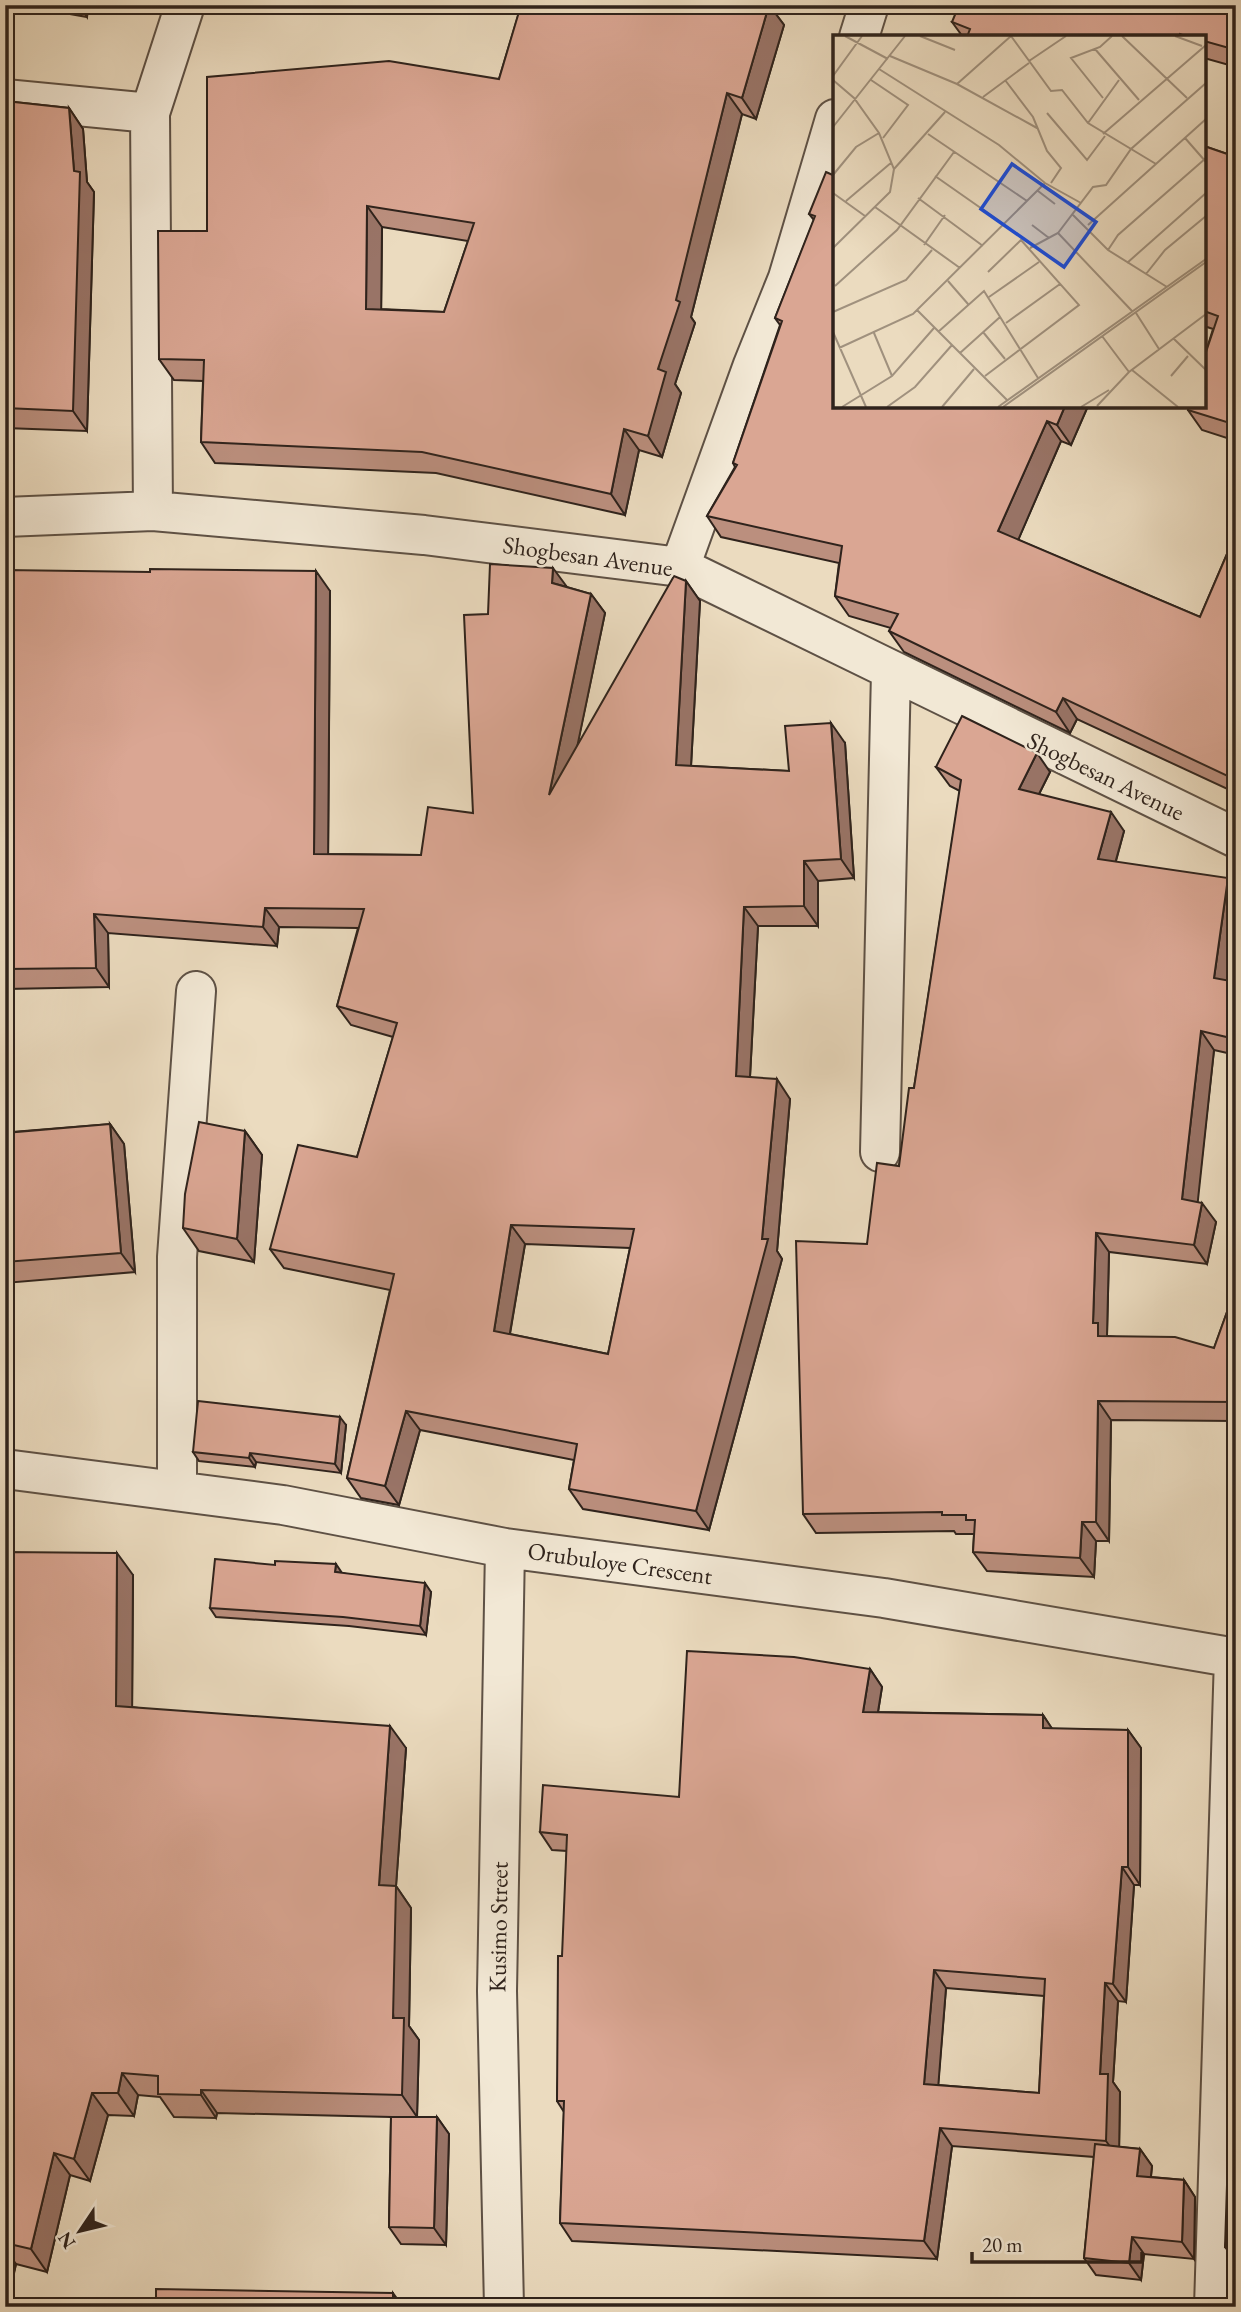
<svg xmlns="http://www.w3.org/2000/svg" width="1241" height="2312" viewBox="0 0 1241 2312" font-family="'EB Garamond',serif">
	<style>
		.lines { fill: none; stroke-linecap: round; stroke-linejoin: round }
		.minor-casing { stroke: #5e5145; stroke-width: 42 }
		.minor { stroke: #f2e8d5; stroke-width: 38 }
		.wall { fill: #bb8f7e; stroke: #2f231c; stroke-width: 2; fill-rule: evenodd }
		.shaded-wall { fill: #997467; stroke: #2f231c; stroke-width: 2 }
		.building { fill: #daa693; stroke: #2f231c; stroke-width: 2; fill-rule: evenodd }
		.labels { text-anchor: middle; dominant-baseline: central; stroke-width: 5; stroke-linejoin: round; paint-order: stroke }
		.street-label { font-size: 24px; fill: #2f231c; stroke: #f2e8d5 }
		.inset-road { fill: none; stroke: #a0917e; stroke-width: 2 }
		.view { fill: #1d4ed8; fill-opacity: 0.15; stroke: #1d4ed8; stroke-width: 3.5 }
		.inset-edge { fill: none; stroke: #2f231c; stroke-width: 3.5 }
	</style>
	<rect width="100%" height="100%" fill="#ebdbbf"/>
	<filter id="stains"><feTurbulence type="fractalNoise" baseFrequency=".00286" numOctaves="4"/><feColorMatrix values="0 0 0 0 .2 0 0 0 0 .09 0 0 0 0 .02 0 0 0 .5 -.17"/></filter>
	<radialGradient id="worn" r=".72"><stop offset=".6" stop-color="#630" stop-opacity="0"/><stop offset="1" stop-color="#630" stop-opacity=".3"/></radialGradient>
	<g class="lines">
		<defs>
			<path id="minor" d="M859 37 869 5
				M5 99 150 113
				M153 511 150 113 185 5
				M5 517 153 511 424 535 680 567 1236 838
				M680 567 753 365 788 278 835 119
				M880 1152 891 672
				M5 1469 283 1505 505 1548 884 1598 1236 1658
				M177 1490V1257L196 991
				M504 2307 497 1991 505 1548
				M1214 2307 1234 1657"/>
		</defs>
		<use href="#minor" class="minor-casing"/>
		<use href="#minor" class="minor"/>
	</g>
	<path class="wall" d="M19 5H88L87 17Z
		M477 5H769L784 25 756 119 742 114 691 317 695 323 675 384 681 393 662 457 639 450 625 515 436 473 215 463 201 442 203 381 174 380 159 359 207 231 499 79 521 6ZM382 227 468 241 444 312 381 309Z
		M1236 5V67L1204 58V37H963L952 22Z
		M5 101 69 108 83 129 87 182 94 192 87 431 5 428Z
		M1204 146 1236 157V441L1202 430 1188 410 1213 329 1204 326Z
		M835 176V406H1088L1071 445 1061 441 1018 540 1200 617 1236 533V793L1077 719 1070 733 904 652 889 631 891 628 849 616 835 596 839 563 721 537 707 516 735 467 733 463 780 325 775 318 814 220 809 214Z
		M5 570 330 591 328 854 421 855 473 813 488 614 567 587 591 594 605 613 577 746 686 581 700 601 691 766 789 771 845 743 854 878 818 881V926H758L750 1077 790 1099 777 1251 782 1259 709 1530 583 1509 569 1489 574 1460 420 1430 399 1505 361 1498 347 1478 390 1290 284 1268 270 1249 357 1157 393 1037 351 1025 337 1006 358 928 279 927 277 946 108 933 109 987 6 989 12 1132 110 1124 124 1144 135 1272 5 1283ZM525 1244 630 1248 608 1354 510 1334Z
		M936 767 1050 772 1039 794 1124 831 1116 861 1230 981 1236 982V1055L1214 1050 1197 1202 1216 1222 1207 1264 1109 1252 1107 1335 1108 1336 1214 1348 1236 1287V1421L1111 1420 1109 1541H1096L1094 1577 987 1571 973 1552 974 1534H956L954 1531 816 1533 803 1514 867 1244 899 1166 914 1088 960 791 950 786Z
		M245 1131 262 1155 254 1262 199 1251 183 1228Z
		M346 1425 341 1473 256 1462 255 1467 199 1461 193 1452Z
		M5 1552 133 1575 132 1707 406 1748 396 1886 411 1908 409 2026 419 2040 417 2117H437L449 2134 446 2245 401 2244 389 2227 391 2117 217 2113 216 2118 174 2117 160 2097 138 2095 134 2116 108 2115 90 2181 70 2175 47 2272 16 2264 5 2307Z
		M342 1573 431 1592 426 1635 349 1626 216 1617 210 1608Z
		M870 1669 882 1687 878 1712 1043 1715 1052 1729 1128 1730 1141 1748 1140 1885H1134L1126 2002 1118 2001 1113 2082 1120 2092 1119 2147 1140 2149 1152 2166 1151 2177 1184 2180 1195 2197 1194 2259 1144 2254 1141 2280 1096 2275 1084 2258 1094 2157 952 2146 937 2259 572 2241 560 2223 564 2112 557 2101 567 1851 552 1850 540 1832 679 1797ZM946 1988 1044 1996 1039 2093 938 2085Z
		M1236 2185V2261L1225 2247Z"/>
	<path class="shaded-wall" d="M79 5H88L87 17Z
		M769 5 784 25 756 119 742 98Z
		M727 93 742 114 691 317 695 323 675 384 681 393 662 457 648 436 658 369Z
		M69 108 83 129 87 182 94 192 87 431 73 411 74 171Z
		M367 206 382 227 381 330 366 309Z
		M1065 406H1088L1071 445 1057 425Z
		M1047 421 1061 441 1013 552 998 531Z
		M624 429 639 450 625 515 611 494Z
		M553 568 567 587 552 583Z
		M316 571 330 591 328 873 314 854Z
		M686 581 700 601 690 784 676 765Z
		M591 594 605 613 563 815 549 795Z
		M1063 698 1077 719 1070 733 1056 712Z
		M831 723 845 743 854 878 841 859Z
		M1037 753 1050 772 1032 808 1019 789Z
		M1111 812 1124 831 1111 878 1098 859Z
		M804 861 818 881V926L804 906Z
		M1228 878 1236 890V938L1228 997 1214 978Z
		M744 907 758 926 749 1095 736 1076Z
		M265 908 279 927 277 946 263 927Z
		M94 914 108 933 109 987 96 968Z
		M5 988 6 989 13 1153 5 1142Z
		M1201 1031 1214 1050 1196 1218 1182 1199Z
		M777 1079 790 1099 777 1251 782 1259 709 1530 696 1511 762 1239Z
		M110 1124 124 1144 135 1272 121 1253Z
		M245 1131 262 1155 254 1262 237 1239Z
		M1202 1203 1216 1222 1207 1264 1194 1245Z
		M511 1225 525 1244 507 1350 494 1331Z
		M1096 1233 1109 1252 1107 1335 1112 1342 1098 1336 1093 1323Z
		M1098 1401 1111 1420 1109 1541 1096 1522Z
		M406 1411 420 1430 399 1505 385 1486Z
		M340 1417 346 1425 341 1473 335 1464Z
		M250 1453 256 1462 255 1467 249 1458Z
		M1082 1522 1096 1541 1094 1577 1080 1558Z
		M117 1553 133 1575 132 1728 116 1706Z
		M336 1564 342 1573 335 1572Z
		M425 1583 431 1592 426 1635 420 1626Z
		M870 1669 882 1687 875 1730 863 1712Z
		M1043 1715 1055 1733 1043 1728Z
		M390 1726 406 1748 396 1886 411 1908 409 2026 419 2040 417 2117 402 2095 379 1885Z
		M1128 1730 1141 1748 1140 1885 1128 1867Z
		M1122 1867 1134 1885 1126 2002 1113 1984Z
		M934 1970 946 1988 937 2102 924 2084Z
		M1105 1983 1118 2001 1113 2082 1120 2092 1119 2159 1106 2141 1100 2074Z
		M122 2073 138 2095 134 2116 118 2093Z
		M201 2090 217 2113 216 2118 201 2095Z
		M92 2093 108 2115 90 2181 74 2159Z
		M437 2117 449 2134 446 2245 434 2228Z
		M940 2128 952 2146 937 2259 924 2241Z
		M1140 2149 1152 2166 1149 2193 1137 2176Z
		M54 2153 70 2175 47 2272 31 2249Z
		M1184 2180 1195 2197 1194 2259 1182 2242Z
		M1132 2237 1144 2254 1141 2280 1129 2263Z
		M5 2249 16 2264 7 2307H5Z
		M393 2293 403 2307H393Z"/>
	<path class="building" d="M521 5H769L742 98 727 93 676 300 680 302 658 369 666 372 648 436 624 429 611 494 422 452 201 442 204 360 159 359 158 231H207V77L389 61 499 79ZM367 206 474 223 444 312 366 309Z
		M959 5H1236V50L1204 41V37H1188L1180 34 1179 37H967L970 29 952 22Z
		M5 101 69 108 74 171 80 172 73 411 5 408Z
		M1204 146 1236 157V425L1188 410 1189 406H1204V358L1218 316 1204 311Z
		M826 172 835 176V406H1065L1057 425 1047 421 998 531 1200 617 1236 533V780L1063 698 1056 712 889 631 898 614 835 596 842 546 707 516 737 465 733 463 782 321 775 318 815 216 809 214Z
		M490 564 553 568 552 583 591 594 549 795 674 576 686 581 676 765 789 771 785 726 831 723 841 859 804 861V906L744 907 736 1076 777 1079 762 1239H768L696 1511 569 1489 577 1444 406 1411 385 1486 347 1478 394 1274 270 1249 298 1145 357 1157 397 1023 337 1006 364 909 265 908 263 927 94 914 96 968 5 969V570L150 572V569L316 571 314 854 421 855 428 807 473 813 464 615 488 614ZM511 1225 634 1229 608 1354 494 1331Z
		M962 716 1037 753 1019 789 1111 812 1098 859 1228 878 1214 978 1236 982V1036L1235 1039 1201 1031 1182 1199 1202 1203 1194 1245 1096 1233 1093 1323H1098V1336L1175 1337 1214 1348 1236 1287V1402L1098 1401 1096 1522H1082L1080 1558 973 1552 975 1520H966V1515H942V1512L803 1514 796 1241 867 1244 877 1163 899 1166 909 1088H914L961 780 936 767Z
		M199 1122 245 1131 237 1239 183 1228 185 1194Z
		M110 1124 121 1253 5 1262V1133Z
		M198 1401 340 1417 335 1464 250 1453 249 1458 193 1452Z
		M5 1552 117 1553 116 1706 390 1726 379 1885 396 1886 393 2018H404L402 2095 201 2090V2095L158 2094V2076L122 2073 118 2093H92L74 2159 54 2153 31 2249 5 2243Z
		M215 1559 275 1565V1561L336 1564 335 1572 425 1583 420 1626 343 1617 210 1608Z
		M687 1651 794 1657 870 1669 863 1712 1043 1715V1728L1128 1730V1867H1122L1113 1984 1105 1983 1100 2074H1108L1106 2141 940 2128 924 2241 560 2223 564 2101H557L558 1956H562L567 1835 540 1832 543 1785 679 1797ZM934 1970 1045 1979 1039 2093 924 2084Z
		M391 2117H437L434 2228 389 2227Z
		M1095 2144 1140 2149 1137 2176 1184 2180 1182 2242 1132 2237 1129 2263 1084 2258Z
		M1227 2185H1236V2248L1225 2247Z
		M156 2289 393 2293V2307H156Z"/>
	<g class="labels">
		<g class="street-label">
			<text transform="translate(588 556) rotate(8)">Shogbesan Avenue</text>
			<text transform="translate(1106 776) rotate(26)">Shogbesan Avenue</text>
			<text transform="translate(620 1563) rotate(8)">Orubuloye Crescent</text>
			<text transform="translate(498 1927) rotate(-89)">Kusimo Street</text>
		</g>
	</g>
	<g transform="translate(833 35)">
		<rect width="373" height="373" fill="#ebdbbf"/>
		<path class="inset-road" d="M12 1 55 24M87 1 122 15M178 1 218 56 229 55 255 88 323 129M289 1 354 63M342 1 369 11M262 14 306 65M57 21 124 49 204 93M196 26 233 1M46 34 166 110 212 148 248 168M0 41 29 1M0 45 21 63 46 98 61 134 57 157 0 213M38 45 75 70 50 103M172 45 200 82 214 116 228 133 218 148M124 49 178 1M150 62 196 28M270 63 238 23 267 12 279 1M214 78 254 125 272 101M255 88 286 45M0 92 72 1M95 99 194 166M270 99 373 10M352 103 373 127M61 134 112 77M0 140 23 112 46 98M102 141 172 190M205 156 222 169M0 158 32 181M85 163 150 211M13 166 59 127M42 172 127 233M240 180 275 215 334 252M199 190 216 203M255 190 373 84M225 198 299 276M91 210 112 180M197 213 225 198 260 152 273 150 298 114 373 48M275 215 285 200 373 123M294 228 373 158M313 239 332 215 373 181M115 246 135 269M2 251 64 195 121 117M156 262 206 227M84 275 174 365M0 277 73 245 99 215M303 278 326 314M173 288 227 249M0 297 33 372M105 297 151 256 205 343M150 297 172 324M41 298 59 341M269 301 296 337M341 304 373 335M6 313 80 279 212 148M127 318 167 282M299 335 345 372M152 341 246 270 188 205 155 237M338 341 355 321M264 371 296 337 373 279M9 372 59 341 101 293M54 372 82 352 119 310M109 372 141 334M165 372 373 224M170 372 373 227M248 372 276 355"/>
		<path class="view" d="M179 129 263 187 231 232 148 174Z"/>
		<rect width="373" height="373" class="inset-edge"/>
	</g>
	<rect width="1241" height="2312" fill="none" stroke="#ebdbbf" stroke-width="28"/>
	<rect x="7" y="7" width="1227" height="2298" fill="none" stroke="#2f231c" stroke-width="3.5"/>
	<rect x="14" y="14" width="1213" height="2284" fill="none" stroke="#2f231c" stroke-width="2"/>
	<g transform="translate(80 2231) rotate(235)" stroke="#f2e8d5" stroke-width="5" paint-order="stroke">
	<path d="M0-5L12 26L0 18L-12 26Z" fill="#2f231c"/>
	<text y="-10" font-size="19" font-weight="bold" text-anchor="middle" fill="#2f231c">N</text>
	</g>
	<path d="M972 2252v10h170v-10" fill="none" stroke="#2f231c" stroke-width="3.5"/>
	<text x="982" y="2252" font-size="21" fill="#2f231c" stroke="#f2e8d5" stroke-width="5" paint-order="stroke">20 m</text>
	<rect width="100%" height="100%" filter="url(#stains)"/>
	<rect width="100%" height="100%" fill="url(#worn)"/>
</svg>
